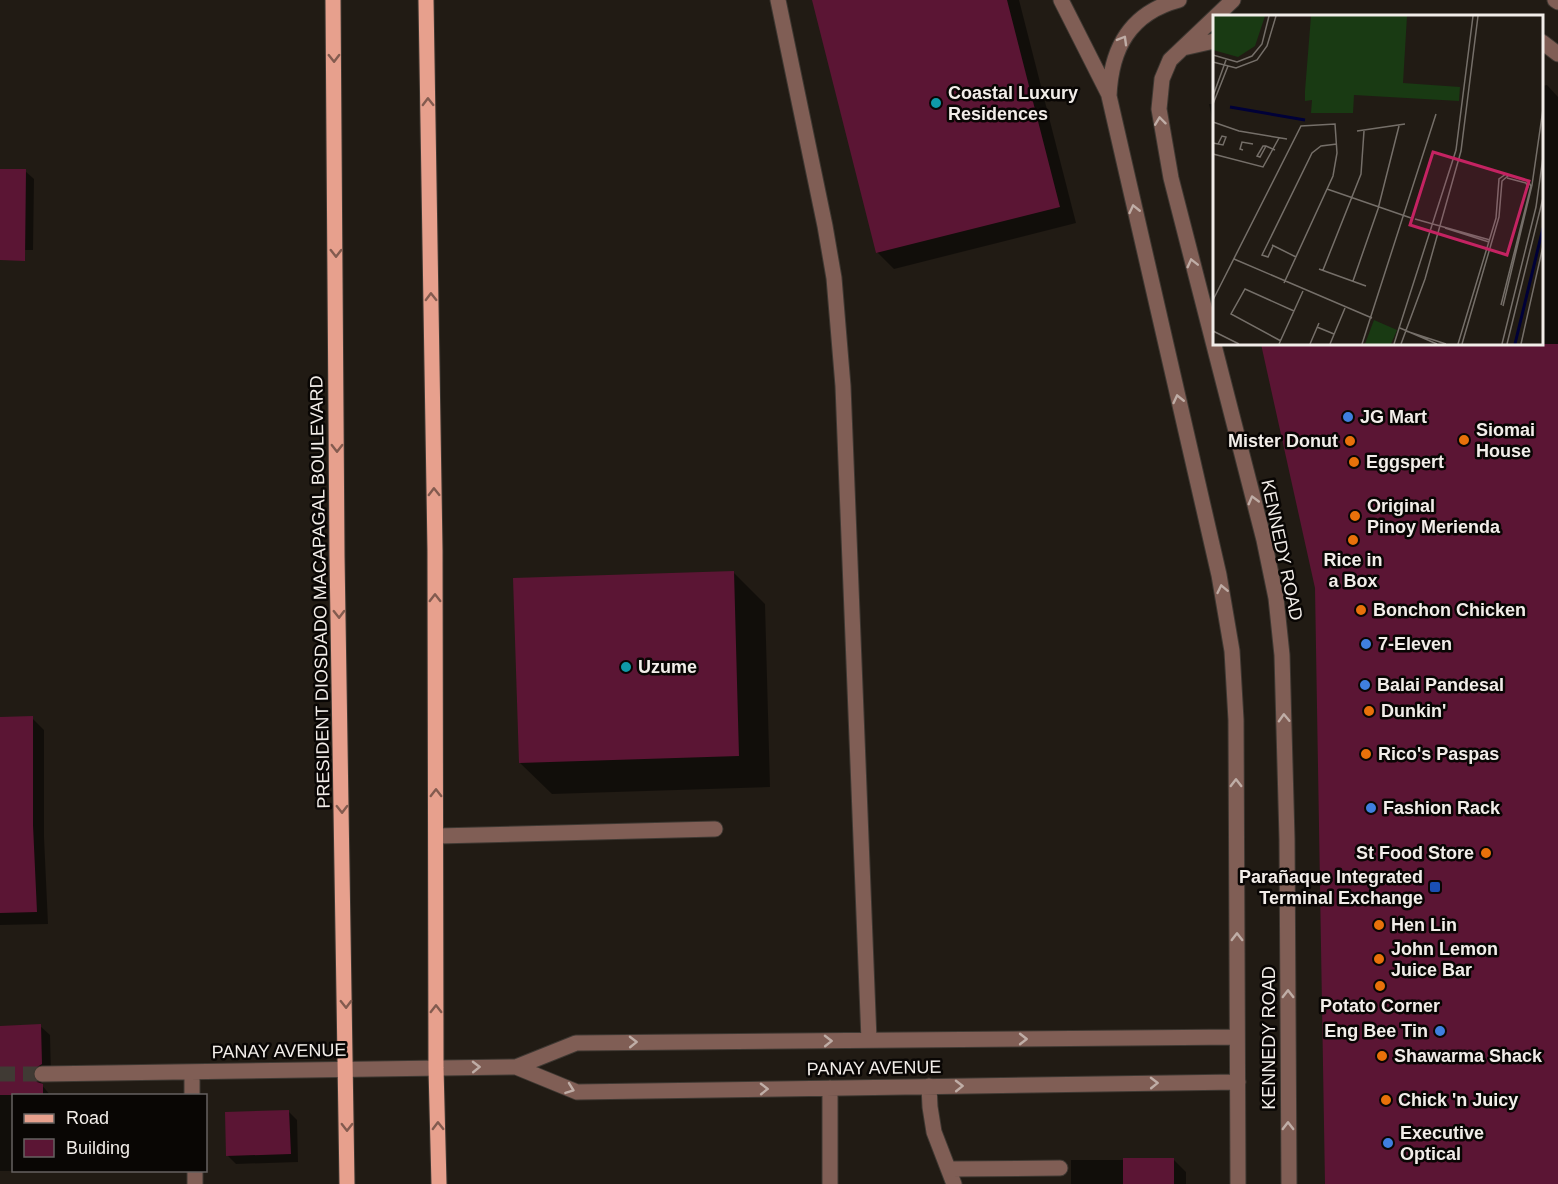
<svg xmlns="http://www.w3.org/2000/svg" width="1558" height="1184" viewBox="0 0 1558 1184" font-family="Arial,sans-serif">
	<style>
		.shadow { fill: #0007 }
		.building { fill: #5b1534 }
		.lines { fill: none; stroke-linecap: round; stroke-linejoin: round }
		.minor-tunnel { stroke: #403a34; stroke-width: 15; stroke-dasharray: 15 8; stroke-linecap: butt }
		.minor-casing { stroke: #3e3832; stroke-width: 17 }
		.major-casing { stroke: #3e3832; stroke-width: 17 }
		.minor { stroke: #805e55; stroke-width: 15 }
		.major { stroke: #e7a08d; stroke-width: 15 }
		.oneway { stroke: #bfada6 }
		.oneway2 { stroke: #835b4f }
		.culture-dot { fill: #0f9aa8; stroke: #090604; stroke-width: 2 }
		.shop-dot { fill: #3f7fe0; stroke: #090604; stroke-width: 2 }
		.food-dot { fill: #e8710a; stroke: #090604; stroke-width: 2 }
		.transit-dot { fill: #1a4fb4; stroke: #090604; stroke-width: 2 }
		.labels { text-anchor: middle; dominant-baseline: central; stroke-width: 5; stroke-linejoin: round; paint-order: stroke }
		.poi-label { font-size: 18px; font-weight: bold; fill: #f2ede9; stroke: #090604; text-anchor: start }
		.street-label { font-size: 18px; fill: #f2ede9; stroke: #090604 }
		.inset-river { fill: none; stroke: #000138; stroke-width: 3 }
		.inset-road { fill: none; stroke: #756f69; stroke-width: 1.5 }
		.view { fill: #c42362; fill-opacity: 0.15; stroke: #c42362; stroke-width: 3 }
		.inset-edge { fill: none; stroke: #f2ede9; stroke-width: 3 }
	</style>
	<rect width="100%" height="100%" fill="#211b14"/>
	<path class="shadow" d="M813 0H1019L1076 223 894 269 877 252Z
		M1547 85 1558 97V1184H1327L1317 588 1263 344H1542V86Z
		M1209 104H1214V127Z
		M0 171H25L34 179 33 250H0Z
		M733 572 765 604 770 787 552 794 520 763Z
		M0 718H32L44 730V837L48 924 0 925Z
		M40 1026 50 1035 51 1074 43 1078 41 1084 51 1096H14V1170L175 1171H0V1027Z
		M289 1112 297 1120 298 1162 236 1164 228 1156Z
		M1071 1160H1174L1186 1172V1184H1071Z"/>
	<path class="building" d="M812 0H1007L1060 207 876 253Z
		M0 169H26L25 261 0 260Z
		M1261 344H1558V1184H1325L1315 588Z
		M734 571 739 756 519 763 513 578Z
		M33 716V825L37 912 0 913V717Z
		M41 1024 42 1064 34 1069 32 1075 37 1082 43 1084V1095H0V1026Z
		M289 1110 291 1154 226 1156 225 1112Z
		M1123 1158H1174V1184H1123Z"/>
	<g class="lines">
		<path class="minor-tunnel" d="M0 1074H42"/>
		<defs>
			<path id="minor" d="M778 0 825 226 834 278 843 386 869 1040
				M1061 0 1108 93
				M1179 0C1130 13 1111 48 1109 96L1219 575 1232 651 1236 720 1238 1184
				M1233 0 1170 60 1162 79 1159 109 1171 178 1264 540 1276 598 1282 655 1287 839 1289 1184
				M1555 0 1558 2
				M1542 42 1558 54
				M1183 48 1214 41
				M437 836 715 829
				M516 1067 577 1092 1238 1082
				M192 1072V1096
				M42 1074 516 1067 576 1043 1237 1037
				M929 1086 930 1107 934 1132 954 1184
				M830 1088V1184
				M950 1169 1060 1168
				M195 1170V1184"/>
			<path id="major" d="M333 0 337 556 347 1184
				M426 0 435 550 436 1068 439 1184"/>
		</defs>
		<use href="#minor" class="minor-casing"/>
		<use href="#major" class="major-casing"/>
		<use href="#minor" class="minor"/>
		<use href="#major" class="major"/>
	</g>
	<defs><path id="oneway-chevron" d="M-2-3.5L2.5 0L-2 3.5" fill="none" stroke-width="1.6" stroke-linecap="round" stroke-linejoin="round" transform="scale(1.5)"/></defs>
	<g class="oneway">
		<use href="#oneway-chevron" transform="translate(1123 40) rotate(-60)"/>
		<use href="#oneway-chevron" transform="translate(1160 121) rotate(-97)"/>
		<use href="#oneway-chevron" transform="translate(1134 209) rotate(-103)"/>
		<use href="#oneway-chevron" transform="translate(1192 263) rotate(-104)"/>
		<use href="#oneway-chevron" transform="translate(1178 399) rotate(-103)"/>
		<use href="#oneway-chevron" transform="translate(1253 500) rotate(-105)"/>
		<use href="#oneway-chevron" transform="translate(1222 589) rotate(-102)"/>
		<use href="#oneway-chevron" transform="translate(1284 718) rotate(-92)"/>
		<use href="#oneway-chevron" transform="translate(1236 783) rotate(-90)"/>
		<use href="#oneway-chevron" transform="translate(1237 937) rotate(-90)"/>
		<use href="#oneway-chevron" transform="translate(1288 994) rotate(-90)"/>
		<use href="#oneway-chevron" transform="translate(1023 1039)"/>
		<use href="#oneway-chevron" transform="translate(828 1041) rotate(-1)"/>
		<use href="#oneway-chevron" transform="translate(633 1042) rotate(-1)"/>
		<use href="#oneway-chevron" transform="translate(476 1067) rotate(-1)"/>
		<use href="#oneway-chevron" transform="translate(1154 1083) rotate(-1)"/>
		<use href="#oneway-chevron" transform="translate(959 1086) rotate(-1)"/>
		<use href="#oneway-chevron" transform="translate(570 1089) rotate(20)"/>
		<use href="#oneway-chevron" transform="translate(764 1089) rotate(-1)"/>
		<use href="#oneway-chevron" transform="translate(1288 1126) rotate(-90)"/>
	</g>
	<g class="oneway2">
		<use href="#oneway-chevron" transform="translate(334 58) rotate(89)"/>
		<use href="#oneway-chevron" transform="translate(428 102) rotate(-91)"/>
		<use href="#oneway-chevron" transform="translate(336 253) rotate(90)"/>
		<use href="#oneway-chevron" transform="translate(431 297) rotate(-91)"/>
		<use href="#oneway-chevron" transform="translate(337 448) rotate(90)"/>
		<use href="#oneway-chevron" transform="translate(434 492) rotate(-91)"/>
		<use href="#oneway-chevron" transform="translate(435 598) rotate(-90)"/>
		<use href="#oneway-chevron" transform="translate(339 614) rotate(89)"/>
		<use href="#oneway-chevron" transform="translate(436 793) rotate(-90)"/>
		<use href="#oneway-chevron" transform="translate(342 809) rotate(89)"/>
		<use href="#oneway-chevron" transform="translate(346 1004) rotate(89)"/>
		<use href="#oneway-chevron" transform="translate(436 1009) rotate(-90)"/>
		<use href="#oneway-chevron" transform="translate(438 1126) rotate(-91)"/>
		<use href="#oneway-chevron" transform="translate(347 1127) rotate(90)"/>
	</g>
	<g class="culture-dot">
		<circle cx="936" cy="103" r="6"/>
		<circle cx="626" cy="667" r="6"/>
	</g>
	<g class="shop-dot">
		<circle cx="1348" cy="417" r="6"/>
		<circle cx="1366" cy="644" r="6"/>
		<circle cx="1365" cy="685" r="6"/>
		<circle cx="1371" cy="808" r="6"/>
		<circle cx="1440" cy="1031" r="6"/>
		<circle cx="1388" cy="1143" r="6"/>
	</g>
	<g class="food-dot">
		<circle cx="1464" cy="440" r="6"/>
		<circle cx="1350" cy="441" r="6"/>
		<circle cx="1354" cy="462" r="6"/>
		<circle cx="1355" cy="516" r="6"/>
		<circle cx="1353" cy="540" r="6"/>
		<circle cx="1361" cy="610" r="6"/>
		<circle cx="1369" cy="711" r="6"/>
		<circle cx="1366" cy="754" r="6"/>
		<circle cx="1486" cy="853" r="6"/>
		<circle cx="1379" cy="925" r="6"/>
		<circle cx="1379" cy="959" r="6"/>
		<circle cx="1380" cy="986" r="6"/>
		<circle cx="1382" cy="1056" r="6"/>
		<circle cx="1386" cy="1100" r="6"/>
	</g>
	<rect class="transit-dot" x="1429" y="881" width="12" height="12" rx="3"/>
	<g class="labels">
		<g class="poi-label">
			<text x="948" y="93">Coastal Luxury<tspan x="948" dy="21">Residences</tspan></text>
			<text x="1360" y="417">JG Mart</text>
			<text x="1476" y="430">Siomai<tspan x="1476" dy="21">House</tspan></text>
			<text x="1338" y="441" text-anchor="end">Mister Donut</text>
			<text x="1366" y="462">Eggspert</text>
			<text x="1367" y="506">Original<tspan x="1367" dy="21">Pinoy Merienda</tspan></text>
			<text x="1353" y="560" text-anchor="middle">Rice in<tspan x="1353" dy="21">a Box</tspan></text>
			<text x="1373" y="610">Bonchon Chicken</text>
			<text x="1378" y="644">7-Eleven</text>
			<text x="638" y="667">Uzume</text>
			<text x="1377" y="685">Balai Pandesal</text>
			<text x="1381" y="711">Dunkin'</text>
			<text x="1378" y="754">Rico's Paspas</text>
			<text x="1383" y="808">Fashion Rack</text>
			<text x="1474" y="853" text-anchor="end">St Food Store</text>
			<text x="1423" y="877" text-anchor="end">Parañaque Integrated<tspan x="1423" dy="21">Terminal Exchange</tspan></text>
			<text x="1391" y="925">Hen Lin</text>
			<text x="1391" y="949">John Lemon<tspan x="1391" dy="21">Juice Bar</tspan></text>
			<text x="1380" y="1006" text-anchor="middle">Potato Corner</text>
			<text x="1428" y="1031" text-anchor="end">Eng Bee Tin</text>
			<text x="1394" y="1056">Shawarma Shack</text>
			<text x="1398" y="1100">Chick 'n Juicy</text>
			<text x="1400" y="1133">Executive<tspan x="1400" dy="21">Optical</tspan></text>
		</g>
		<g class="street-label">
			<text transform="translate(1282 550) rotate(78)">KENNEDY ROAD</text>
			<text transform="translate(320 592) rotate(-91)">PRESIDENT DIOSDADO MACAPAGAL BOULEVARD</text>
			<text transform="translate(1269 1038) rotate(-90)">KENNEDY ROAD</text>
			<text transform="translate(279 1051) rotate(-1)">PANAY AVENUE</text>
			<text transform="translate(874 1068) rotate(-1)">PANAY AVENUE</text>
		</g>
	</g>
	<g transform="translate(1213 15)">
		<rect width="330" height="330" fill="#211b14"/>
		<path d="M0 1H52L42 31 25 42 0 35ZM98 1H194L190 68 247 72 246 86 141 80 140 98H98L99 85 92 86V76ZM161 305 184 315 178 329H152Z" fill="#193a13"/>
		<path class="inset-river" d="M17 92 92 105M302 329 330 213"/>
		<path class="inset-road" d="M0 40 24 47 39 41 49 29 56 1M0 47 23 53 44 45 54 31 63 1M0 81 13 45M0 89 15 51M0 107 26 116 74 124M144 116 192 109M0 128 10 130 13 122 9 121 5 129M53 131 47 142 44 141 50 131H53L62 135M30 135 27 134 29 127 40 129M0 139 50 152 66 123M294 163 313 168 315 173M114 174 198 203M202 204 277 225M232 213 276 227M59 230 83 242M60 231 55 242 49 240 99 138 108 131 124 129M21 244 159 303M106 254 153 271M110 255 148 159 151 116M140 266 165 194 186 111M0 285 88 111 122 109 124 138 120 161 71 268M290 291 319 170 330 94M104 312 121 319M187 313 224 329M0 316 26 329M193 316 233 329M68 326 18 299 32 274 81 296M66 329 90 276M97 329 106 308M117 329 132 293M149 329 223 99M181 329 243 135 260 1M188 329 212 264 248 136 265 1M245 329 283 203 286 164 293 159 315 166 318 171 288 290M249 329 286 202 289 166 296 160M289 329 323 192 330 142M294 329 330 183M308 329 330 231"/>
		<path class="view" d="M220 137 316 166 294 240 197 210Z"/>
		<rect width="330" height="330" class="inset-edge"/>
	</g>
	<rect x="12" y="1094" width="195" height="78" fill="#090604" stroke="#666260" stroke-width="1.5"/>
	<rect x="24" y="1114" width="30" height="9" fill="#e7a08d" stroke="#666260" stroke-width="1.5"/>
	<text x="66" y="1124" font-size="18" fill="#f2ede9">Road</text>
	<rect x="24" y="1139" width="30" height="18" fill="#5b1534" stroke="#666260" stroke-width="1.5"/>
	<text x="66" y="1154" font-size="18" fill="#f2ede9">Building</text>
</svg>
